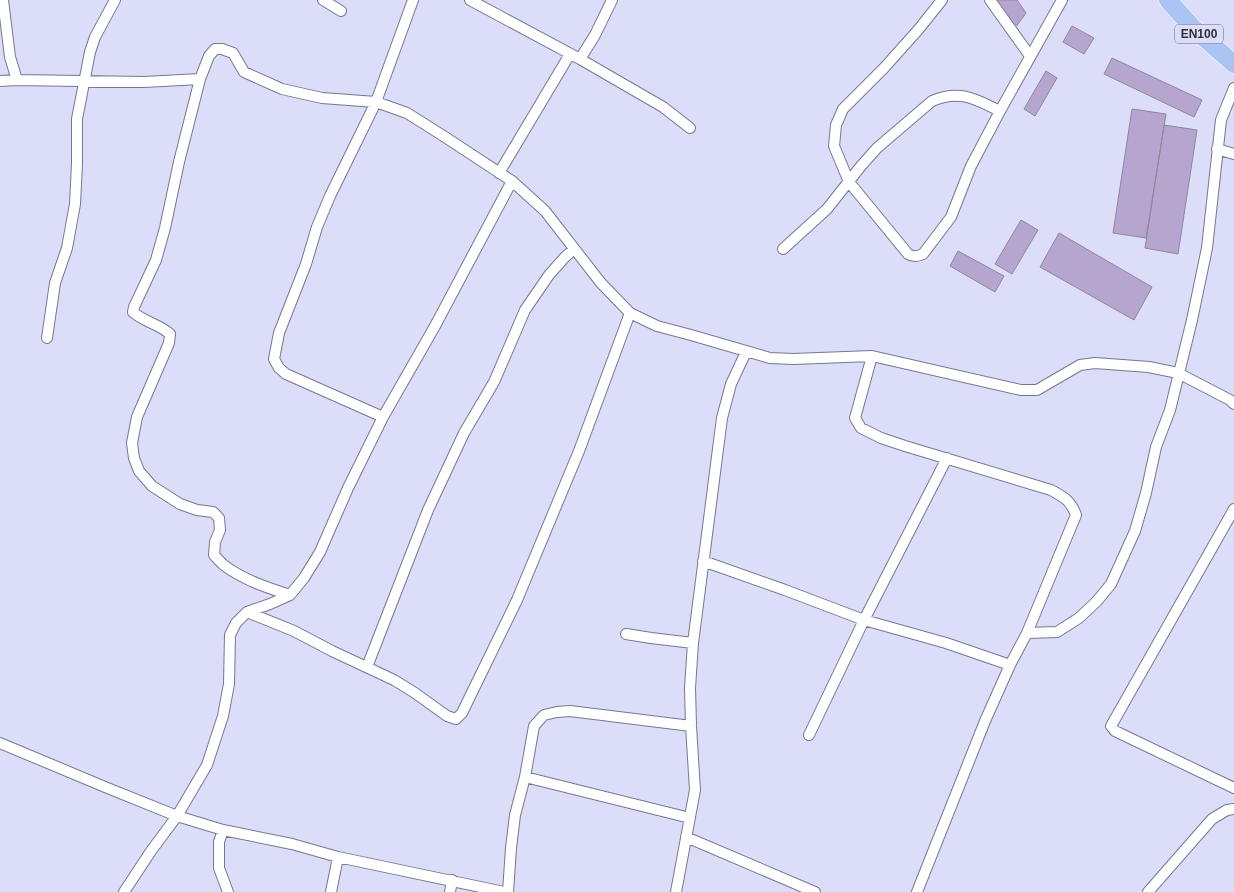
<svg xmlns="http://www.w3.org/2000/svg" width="1234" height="892" viewBox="0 0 1234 892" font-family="Arial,sans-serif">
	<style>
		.building { fill: #b6a6cf; stroke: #8f869f }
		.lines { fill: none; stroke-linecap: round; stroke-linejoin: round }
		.minor-casing { stroke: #767891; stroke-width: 12 }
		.trunk-casing { stroke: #fff; stroke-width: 19 }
		.minor { stroke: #fff; stroke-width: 10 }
		.trunk { stroke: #aac4f4; stroke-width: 18 }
		.labels { text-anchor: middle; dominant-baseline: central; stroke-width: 4; stroke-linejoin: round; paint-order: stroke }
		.shield { fill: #dbddf9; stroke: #636473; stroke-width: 1 }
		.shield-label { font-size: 12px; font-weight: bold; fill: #2f303a }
	</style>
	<rect width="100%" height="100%" fill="#dbddf9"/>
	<path class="building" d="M996 0H1017L1026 13 1015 28Z
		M1072 26 1094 38 1084 54 1063 42Z
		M1112 58 1202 100 1194 117 1104 74Z
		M1046 71 1057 78 1035 116 1024 109Z
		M1132 109 1166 114 1146 238 1113 233Z
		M1164 125 1197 130 1178 254 1145 248Z
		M1021 220 1038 230 1012 274 995 264Z
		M1059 233 1152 287 1134 320 1040 267Z
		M958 251 1004 276 995 292 950 266Z"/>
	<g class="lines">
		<defs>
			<path id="minor" d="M3 0 10 57 17 80
				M323 0 341 11
				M470 0 580 59 663 107 690 128
				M942 0 918 30 884 68 843 109 836 125 834 146 849 182 908 254C913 257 917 257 923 254L951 217 971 166 1000 111
				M990 0 1030 56
				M580 59 595 35 612 0
				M200 79 179 162 165 228 156 260 134 307 133 312C144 322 159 324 170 334L169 343 137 417 132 443 134 458 139 471 152 486 180 504 197 510 213 512 219 518 220 530 215 542 214 555C218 559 221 563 225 566 244 580 268 588 290 595
				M0 81 17 80 144 82 200 79 209 56 215 49H222L233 53 244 72 282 89 322 98 376 102 407 113 445 137 512 181 545 211 601 283 630 313 657 326 691 335 770 358 793 359 872 356 1021 390H1037L1080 365 1095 363 1149 367 1178 373 1230 400 1234 404
				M1217 149 1234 154
				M499 173 570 54
				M783 249 827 209 861 166 877 148 932 101C959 89 975 99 1000 111L1062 0
				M47 338 55 283 67 248 75 204 77 163V119L90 52 95 37 115 0
				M872 356 855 418 861 428 881 438 905 446 1051 490C1064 497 1071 501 1076 515L1027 633
				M383 417 286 374 279 368 274 359 279 333 306 264 317 227 330 196 376 102 413 0
				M1234 509 1111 726 1115 731 1234 788
				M703 561 785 590 864 620 946 643 1010 665 985 721 917 892
				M247 612 294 631 332 651 394 680 415 693 447 716 456 719 462 713 517 600 579 451 630 313
				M626 634 651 638 693 643
				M1010 665 1027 633 1057 632 1079 618 1097 601 1111 584 1135 531 1146 493 1156 447 1170 410 1192 320 1207 248 1221 120 1234 88
				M367 667 428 510 464 433 494 382 525 310 549 275 565 257 574 249
				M809 735 864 620 947 458
				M0 743 105 787 177 816 223 830 292 844 338 857 504 892
				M525 777 690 818
				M223 830 219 842V868L228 892
				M686 837 815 892
				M124 892 151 851 177 816 207 765 223 716 229 684 230 635 236 623 247 612 270 604 290 595 304 578 320 552 348 488 383 417 435 326 512 181
				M331 892 338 857
				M450 892 452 880
				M508 892 511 848 515 815 525 777 534 726 544 715 557 712 570 711 691 726
				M676 892 695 790 691 726 690 688 693 643 722 418 731 384 746 352
				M1148 892 1212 819 1227 810 1234 809"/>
			<path id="trunk" d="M1168 0 1193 28 1234 64"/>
		</defs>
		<use href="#minor" class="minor-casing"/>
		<use href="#trunk" class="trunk-casing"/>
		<use href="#minor" class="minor"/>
		<use href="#trunk" class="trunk"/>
	</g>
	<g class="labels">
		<rect class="shield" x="1175" y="24.5" width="48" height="19" rx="4"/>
		<g class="shield-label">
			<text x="1199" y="34">EN100</text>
		</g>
	</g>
</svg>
